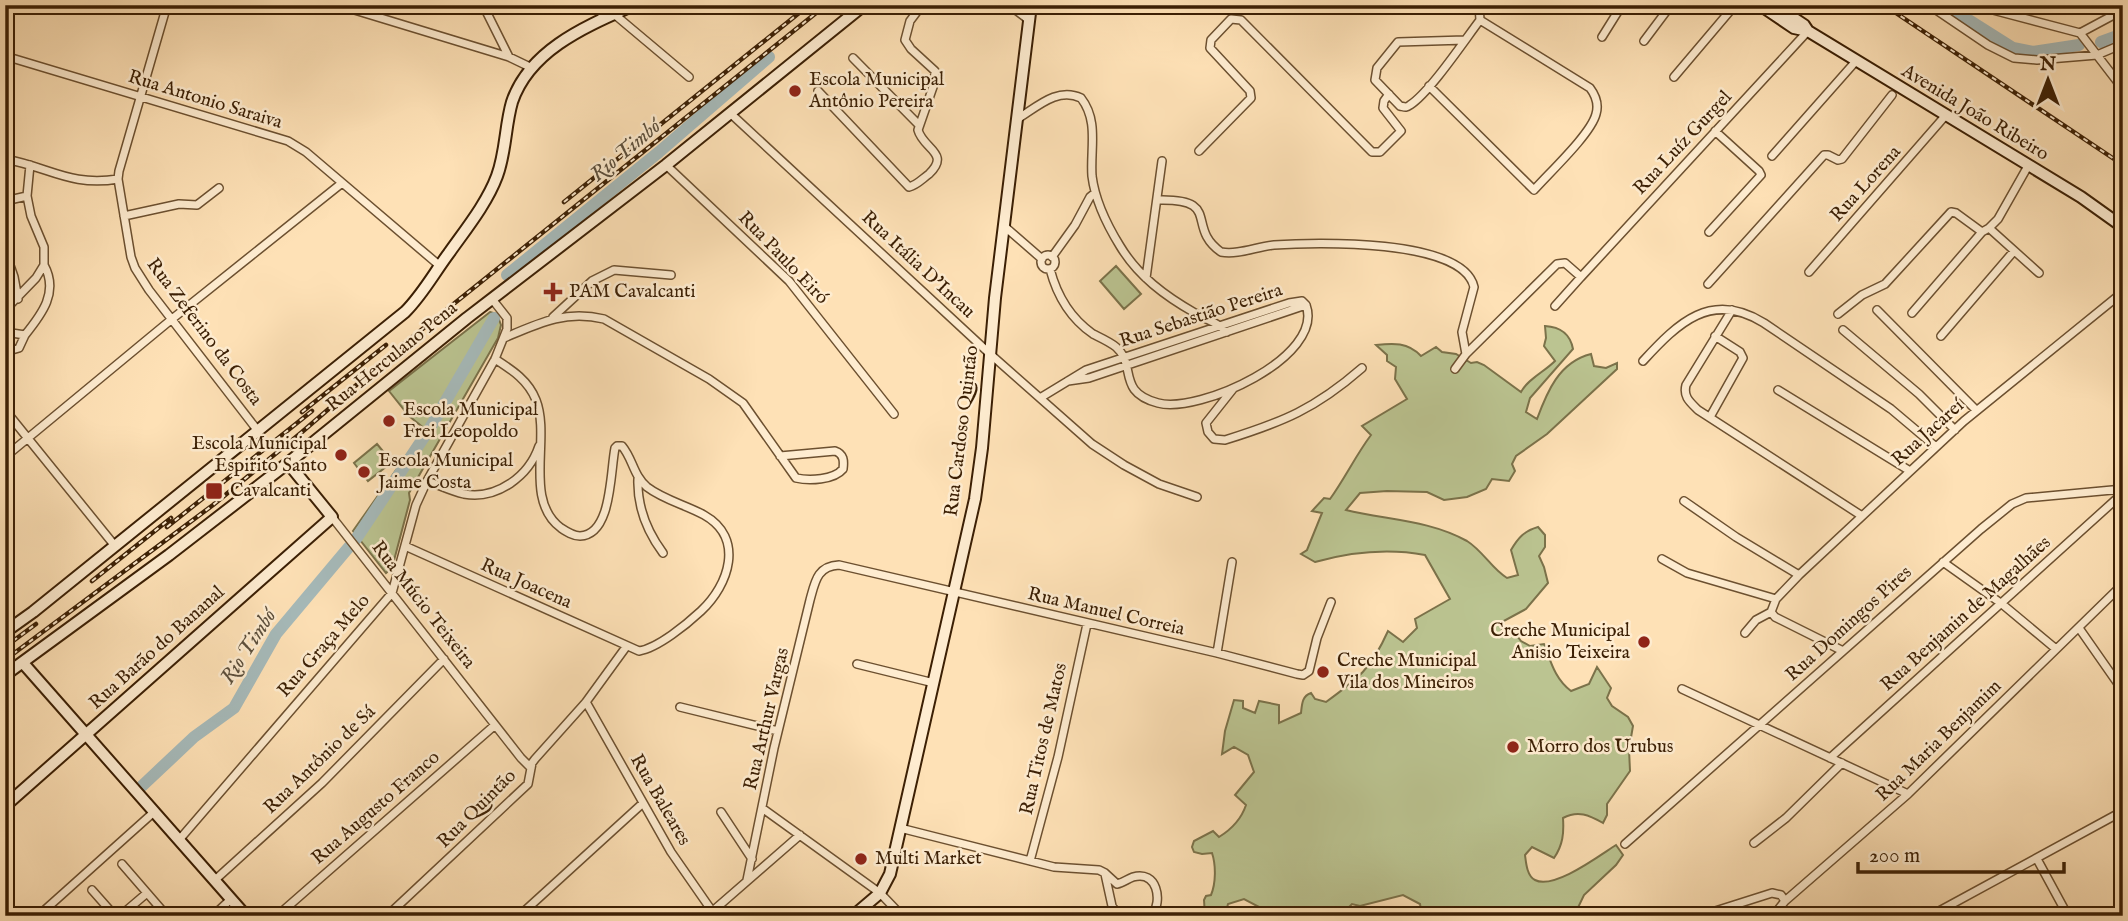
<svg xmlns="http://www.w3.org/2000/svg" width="2128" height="921" viewBox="0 0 2128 921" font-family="'IM FELL English',serif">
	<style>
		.green { fill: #bbc491; stroke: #7b724a; stroke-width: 2 }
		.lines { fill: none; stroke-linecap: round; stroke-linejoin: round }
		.river { stroke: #a6baba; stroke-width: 12 }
		.street-casing { stroke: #6c5030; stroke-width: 10 }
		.secondary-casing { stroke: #3b1f04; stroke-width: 14 }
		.street { stroke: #feecd0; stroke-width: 7 }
		.secondary { stroke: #feecd0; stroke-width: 10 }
		.rail-casing { stroke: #3b1f04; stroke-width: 4.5 }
		.rail { stroke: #feecd0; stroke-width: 2; stroke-dasharray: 5; stroke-linecap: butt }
		.poi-dot { fill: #8f2418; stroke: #feecd0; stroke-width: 2.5 }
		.labels { text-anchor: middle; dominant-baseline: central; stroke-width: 5; stroke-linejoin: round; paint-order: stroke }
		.poi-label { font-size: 19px; fill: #3b1f04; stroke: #feecd0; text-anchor: start }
		.street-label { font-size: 19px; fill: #3b1f04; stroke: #feecd0 }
		.water-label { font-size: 21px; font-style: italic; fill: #5b4e3b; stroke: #feecd0 }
	</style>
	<rect width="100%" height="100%" fill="#fee1b6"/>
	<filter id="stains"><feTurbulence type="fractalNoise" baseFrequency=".00286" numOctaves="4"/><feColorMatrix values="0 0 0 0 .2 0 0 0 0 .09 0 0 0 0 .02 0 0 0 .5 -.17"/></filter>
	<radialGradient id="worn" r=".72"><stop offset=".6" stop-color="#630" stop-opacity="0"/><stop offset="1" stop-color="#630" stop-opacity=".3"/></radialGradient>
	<path class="green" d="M1116 266 1141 294 1124 309 1100 281Z
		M490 312 497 314 501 325 498 338 409 493 410 500 392 568 386 573 353 531 425 429 409 416 389 391Z
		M1545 326C1560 327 1570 333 1573 349L1530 398 1526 412 1537 419C1547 392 1559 362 1591 354L1594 366 1606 368 1617 363V369L1547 434 1516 456 1512 464 1515 471 1509 481 1492 479 1486 489 1467 497 1444 500 1427 492 1387 491 1360 493 1346 510C1387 520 1429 520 1467 541 1483 551 1492 569 1507 578L1518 575 1511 550C1518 538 1524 531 1538 527L1545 535V547L1539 556 1544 567 1548 583 1526 609 1500 623 1503 632H1514L1521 641 1530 646 1544 644C1551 662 1555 679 1571 691L1589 684 1597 667 1611 688 1607 698 1612 706 1628 717 1633 726 1629 749 1630 771 1607 804V815L1603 823C1589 815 1578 810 1563 818 1564 833 1563 845 1554 858L1532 847 1525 855C1526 863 1527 876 1535 880 1554 890 1600 855 1616 845L1623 855 1616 865 1584 895 1574 916H1422L1420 904 1403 895 1360 906 1352 904 1340 916H1267L1263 909 1244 899 1228 904 1225 916H1205L1204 900 1206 896 1211 895C1216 883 1216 865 1212 853L1202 854 1194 852 1192 847 1194 841 1213 831 1219 837C1232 829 1241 820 1246 805L1235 795 1254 772 1248 755 1234 747 1222 754 1225 731 1234 700 1243 701V708L1255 713 1259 701 1279 705V723L1301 713C1302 704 1302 696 1311 693L1315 699 1326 702C1359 678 1371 669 1388 631L1403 642 1417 628 1415 619 1450 599 1425 555C1387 548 1351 552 1315 562L1301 554 1307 550 1322 513 1312 511 1324 498 1330 499C1345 478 1356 455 1371 435L1362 426 1407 399 1395 379 1396 367 1387 361V355L1376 345C1393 343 1408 342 1421 356L1436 347 1442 352 1456 354 1471 363 1477 362 1484 365 1521 392C1528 379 1544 372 1555 361L1544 346 1546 338Z
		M377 444 392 462 368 481 354 463Z"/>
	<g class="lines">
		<path class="river" d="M1945 5 2013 48 2033 52 2079 45
			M793 8 795 5
			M2101 42 2123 34
			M507 275 659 152 769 57
			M356 539 430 428 494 318
			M142 786 194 737 234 708 276 634 349 547"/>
		<defs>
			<path id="street" d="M167 5 119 171 118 179 131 257 135 268 149 290 258 431
				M338 5 509 57 532 68
				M483 5 509 57
				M597 5 604 18
				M1009 5 1029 20
				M1929 5 1988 45 2014 58 2037 60 2097 55 2123 44
				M1974 5 2080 33 2123 89
				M614 14 689 77
				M2080 33 2123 10
				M1602 37 1622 5
				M1465 40 1398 42 1377 68 1375 80 1400 106C1405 107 1406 108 1410 105 1430 92 1464 41 1480 20L1479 5
				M1644 41 1671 5
				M5 56 288 141 306 152 440 266
				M853 58 919 125
				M1674 77 1735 5
				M1429 86 1534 190C1549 173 1591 134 1596 114 1599 104 1596 96 1590 88L1480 20
				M818 91 909 187C917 185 922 179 929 174 951 153 923 149 918 130L934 84 935 71 911 49 905 40 910 21 922 5
				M730 113 989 353 1092 444 1124 465 1159 484 1197 497
				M1019 118C1038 106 1058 87 1081 98 1099 121 1090 149 1092 176 1095 200 1107 225 1120 246 1138 276 1165 296 1195 313 1206 320 1218 322 1227 332
				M1199 151 1251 98 1250 91 1210 48 1211 40 1231 19 1241 20 1372 152H1380L1401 131 1383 108 1384 101 1389 94
				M1772 156 1856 61
				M5 159C49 167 71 187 118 179
				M666 165 789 281 894 414
				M1157 200C1223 198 1185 227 1221 252 1238 255 1256 247 1274 245 1313 242 1463 238 1474 287L1462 332 1466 354
				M5 201 27 196 30 165
				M124 216 179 204 197 205 219 188
				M1004 226 1042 259
				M1989 228 2039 273
				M1709 232 1761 175 1759 171 1715 131
				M5 251 14 277 18 299
				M1041 262a7 7 0 1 1 14 0a7 7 0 1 1-14 0Z
				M1052 257 1075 225 1090 197 1095 193
				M1050 269C1057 296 1070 318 1093 334 1101 338 1110 342 1116 347 1137 365 1116 392 1158 403 1199 414 1325 357 1306 305
				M1809 272 1946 115
				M1146 278 1162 161
				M1708 284 1824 155H1828L1838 160 1842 159 1892 95
				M1555 306 1581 277
				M5 310 36 278 44 265V247L31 216 27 196
				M1732 310 1686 385C1683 397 1690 402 1698 410L1862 516
				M1877 310 1976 410
				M1912 313 1982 232 1989 228 1998 219 2028 166
				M1838 314 1862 295 1885 284 1951 212 1956 213 1982 232
				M553 317 592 281 614 270 671 275
				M1843 330 1919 394 1955 430
				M5 332 25 335 19 348 5 352
				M25 335C42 314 59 292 44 265
				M1941 336 2014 251
				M504 338C539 323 565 310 604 319L709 379 743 403 796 478C809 481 834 480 843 469 844 461 844 454 835 451L780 456
				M1643 361C1678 323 1711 290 1764 323L1891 409 1936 447
				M1455 369 1466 354 1557 264 1565 263 1581 277 1808 31
				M1068 381 1089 378 1306 305
				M1233 389 1206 423 1208 432 1214 439 1225 440C1283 422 1315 409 1362 368
				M1778 390 1910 471
				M1040 398 1086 370 1289 303 1302 301 1306 305
				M5 410 115 546
				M1710 417 1743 358 1740 352 1715 336
				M5 457 172 319 342 183
				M638 479C637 507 646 530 663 553
				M427 481C439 485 451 491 464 494 497 500 529 476 539 446
				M1684 501 1736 537 1799 575
				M332 517 521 758 531 768
				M405 546 639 651C658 648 687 624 701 611 729 585 745 538 704 515 686 505 664 500 647 487 633 475 633 459 622 446H617L615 448C610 473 612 535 580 536 573 536 567 532 561 528 523 500 551 438 536 400 528 380 512 370 495 359
				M1662 559 1687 573 1776 599
				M1943 562 2002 604 2056 649
				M1771 612 1776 599 1799 575 1964 421 2123 292
				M1771 612 1775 617 1843 651
				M2079 628 2123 691
				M1745 633 1756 620 1771 612
				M1217 653 1232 562
				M857 664 934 683
				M1682 689 1908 794
				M586 702 671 852 712 911
				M680 707 778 731
				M1830 758 2123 493
				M762 808 880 893 902 916
				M721 812 752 859
				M900 828 1054 867 1099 870 1105 873 1117 884C1123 883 1127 879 1133 877 1157 870 1163 900 1152 916
				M179 840 392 593 416 505 427 481 495 359 507 329V318L492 299
				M1754 843 1786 818 1842 763
				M1625 844 1981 529 2012 504 2026 498 2123 489
				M2037 859 2068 916
				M1030 861 1058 757 1087 624
				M122 864 167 916
				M1105 874 1112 906 1119 916
				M215 880 322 783 444 659
				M747 880 774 748 810 600C815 582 817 566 839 565L1217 653 1297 674 1303 675 1309 671 1317 638 1331 602
				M92 890 115 916
				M5 915 6 916
				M38 916 154 812
				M120 916 147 893
				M213 916 231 899
				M277 916 495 725
				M387 916 528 784 532 763 535 759 586 702 626 647
				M519 916 643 803
				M707 916 800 835
				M1662 916 1677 911 1709 913 1772 893 1781 895 1785 901
				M1773 916 1785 901 1908 794 2123 584
				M1930 916 2123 811"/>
			<path id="secondary" d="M1760 5 1794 28 1808 31
				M1774 5 1804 25 1808 31 2081 197 2123 227
				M5 632 33 612 405 312C423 294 434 273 449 253 466 229 487 203 497 176 506 152 505 126 512 102 530 49 587 26 634 5
				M23 663 246 916
				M5 675 169 555 288 463 467 318 666 165 864 5
				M5 806 332 517 288 463
				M853 916 880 893 890 874 975 499 982 448 995 298 1031 5"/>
		</defs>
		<use href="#street" class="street-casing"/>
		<use href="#secondary" class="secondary-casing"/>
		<use href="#street" class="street"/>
		<use href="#secondary" class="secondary"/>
		<defs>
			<path id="rail" d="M1884 5 2123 165
				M564 202 809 5
				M302 412 386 345
				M167 527 312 411
				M92 581 171 518
				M5 647 36 624
				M5 660 213 505 302 432 405 343 826 5"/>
		</defs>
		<use href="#rail" class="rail-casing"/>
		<use href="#rail" class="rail"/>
	</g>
	<g class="poi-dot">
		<circle cx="795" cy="91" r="7"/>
		<path d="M549.5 281.5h7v7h7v7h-7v7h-7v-7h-7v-7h7z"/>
		<circle cx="389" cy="421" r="7"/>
		<circle cx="341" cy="455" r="7"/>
		<circle cx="364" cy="472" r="7"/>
		<rect x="205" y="482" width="18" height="18" rx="3.5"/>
		<circle cx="1644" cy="642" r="7"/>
		<circle cx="1323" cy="672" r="7"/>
		<circle cx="1513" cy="747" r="7"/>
		<circle cx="861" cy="859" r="7"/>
	</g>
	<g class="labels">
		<g class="poi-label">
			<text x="809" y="80">Escola Municipal<tspan x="809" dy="22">Antônio Pereira</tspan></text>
			<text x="569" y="292">PAM Cavalcanti</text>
			<text x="403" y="410">Escola Municipal<tspan x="403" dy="22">Frei Leopoldo</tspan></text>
			<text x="327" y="444" text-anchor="end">Escola Municipal<tspan x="327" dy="22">Espirito Santo</tspan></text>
			<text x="378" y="461">Escola Municipal<tspan x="378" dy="22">Jaime Costa</tspan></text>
			<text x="230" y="491">Cavalcanti</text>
			<text x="1630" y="631" text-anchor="end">Creche Municipal<tspan x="1630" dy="22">An¡sio Teixeira</tspan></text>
			<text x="1337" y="661">Creche Municipal<tspan x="1337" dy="22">Vila dos Mineiros</tspan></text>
			<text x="1527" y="747">Morro dos Urubus</text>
			<text x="875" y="859">Multi Market</text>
		</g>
		<g class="street-label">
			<text transform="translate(205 100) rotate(17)">Rua Antonio Saraiva</text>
			<text transform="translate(1975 113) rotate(31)">Avenida João Ribeiro</text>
			<text transform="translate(1683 143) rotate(-47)">Rua Luíz Gurgel</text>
			<text transform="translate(1866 184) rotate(-48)">Rua Lorena</text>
			<text transform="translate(783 258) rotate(46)">Rua Paulo Eiró</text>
			<text transform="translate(918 265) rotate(43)">Rua Itália D'Incau</text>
			<text transform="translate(1201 316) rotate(-18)">Rua Sebastião Pereira</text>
			<text transform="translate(204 332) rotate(53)">Rua Zeferino da Costa</text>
			<text transform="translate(392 357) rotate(-39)">Rua Herculano Pena</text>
			<text transform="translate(962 431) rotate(-83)">Rua Cardoso Quintão</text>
			<text transform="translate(1928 433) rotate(-42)">Rua Jacareí</text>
			<text transform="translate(526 584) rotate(24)">Rua Joacena</text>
			<text transform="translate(423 605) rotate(52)">Rua Múcio Teixeira</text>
			<text transform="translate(1106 612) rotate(13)">Rua Manuel Correia</text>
			<text transform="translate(1966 614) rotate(-42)">Rua Benjamin de Magalhães</text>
			<text transform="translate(1849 624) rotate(-42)">Rua Domingos Pires</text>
			<text transform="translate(324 646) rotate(-49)">Rua Graça Melo</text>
			<text transform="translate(157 648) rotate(-42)">Rua Barão do Bananal</text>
			<text transform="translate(767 719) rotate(-77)">Rua Arthur Vargas</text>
			<text transform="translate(1044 739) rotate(-77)">Rua Titos de Matos</text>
			<text transform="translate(1939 741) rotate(-44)">Rua Maria Benjamim</text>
			<text transform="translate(320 760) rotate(-44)">Rua Antônio de Sá</text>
			<text transform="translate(660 800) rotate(60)">Rua Baleares</text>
			<text transform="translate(376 808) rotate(-41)">Rua Augusto Franco</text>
			<text transform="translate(477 809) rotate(-45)">Rua Quintão</text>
		</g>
		<g class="water-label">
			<text transform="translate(626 151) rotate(-40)">Rio Timbó</text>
			<text transform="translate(249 647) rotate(-57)">Rio Timbó</text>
		</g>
	</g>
	<rect width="2128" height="921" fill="none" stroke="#fee1b6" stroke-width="28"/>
	<rect x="7" y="7" width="2114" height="907" fill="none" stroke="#3b1f04" stroke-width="3.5"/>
	<rect x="14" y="14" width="2100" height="893" fill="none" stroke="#3b1f04" stroke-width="2"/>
	<g transform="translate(2048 80)" stroke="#feecd0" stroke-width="5" paint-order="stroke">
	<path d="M0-5L12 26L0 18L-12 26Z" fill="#3b1f04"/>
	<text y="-10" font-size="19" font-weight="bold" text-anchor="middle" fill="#3b1f04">N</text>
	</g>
	<path d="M1858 862v10h206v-10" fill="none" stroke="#3b1f04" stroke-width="3.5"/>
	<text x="1869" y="862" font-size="21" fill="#3b1f04" stroke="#feecd0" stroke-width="5" paint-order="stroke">200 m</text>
	<rect width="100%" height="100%" filter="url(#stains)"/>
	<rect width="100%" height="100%" fill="url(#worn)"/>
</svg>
